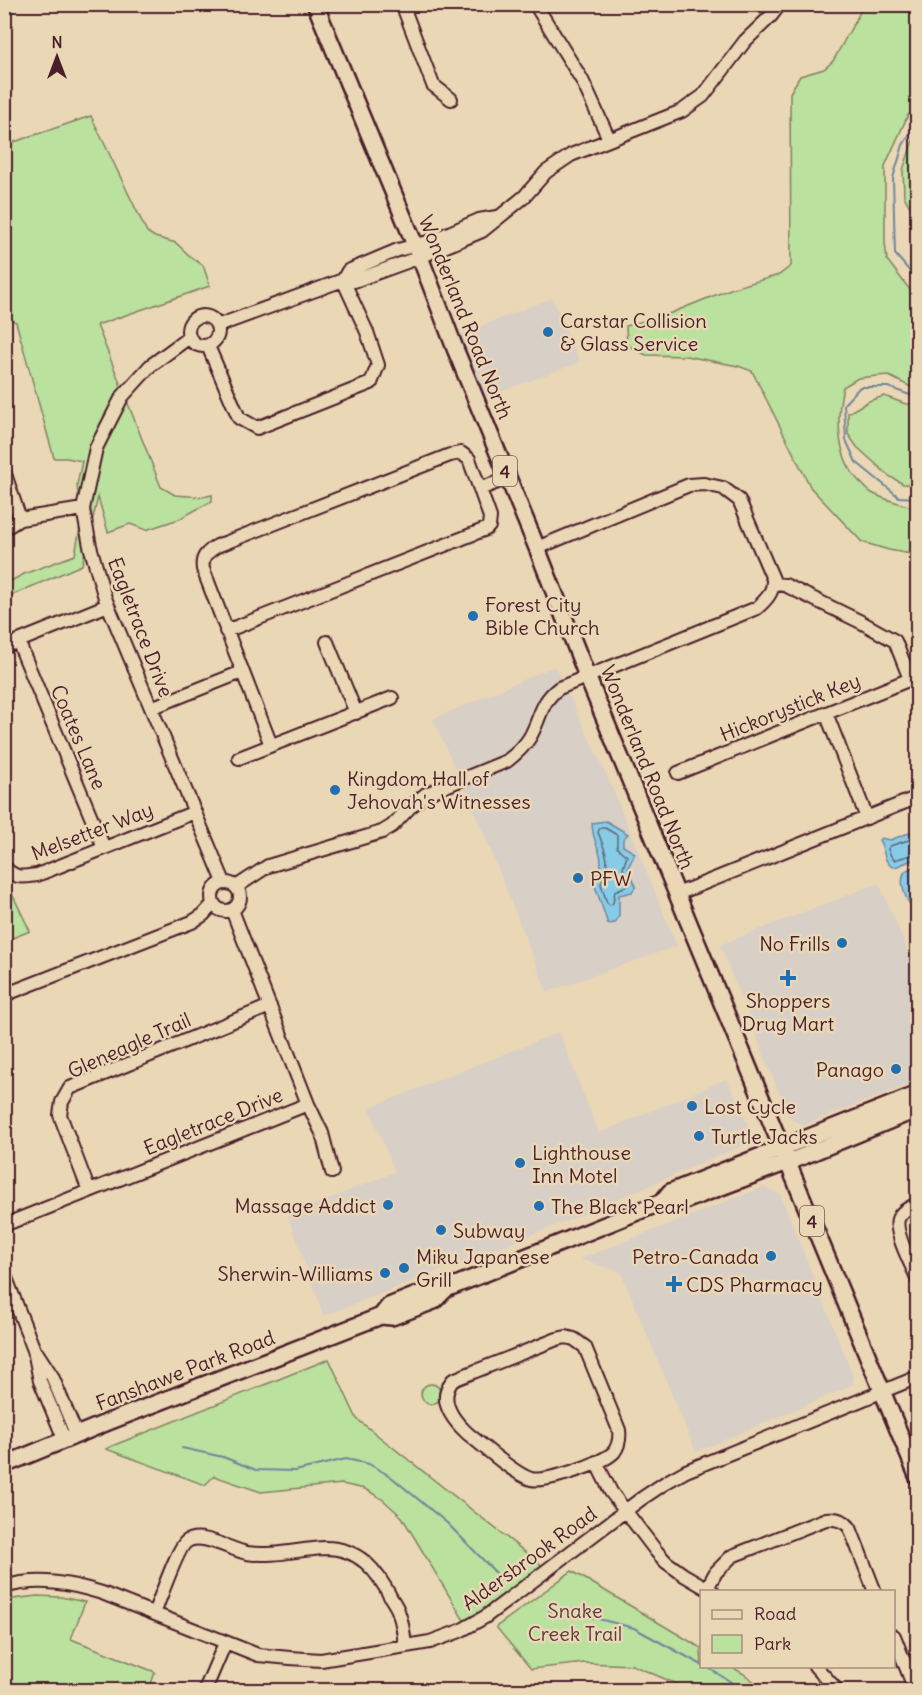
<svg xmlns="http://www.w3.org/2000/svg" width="922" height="1695" viewBox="0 0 922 1695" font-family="Delius,sans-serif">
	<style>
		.built { fill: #d8cfc6 }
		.green { fill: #bae19d; stroke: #828064; stroke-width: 1.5 }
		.water { fill: #86cce7; stroke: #6e879c; stroke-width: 1.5 }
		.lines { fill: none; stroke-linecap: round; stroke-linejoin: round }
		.shore { stroke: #626476; stroke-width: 1.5 }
		.stream { stroke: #6e879c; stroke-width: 2 }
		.minor-casing { stroke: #4a1f2b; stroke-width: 16 }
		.major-casing { stroke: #4a1f2b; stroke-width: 20 }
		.minor { stroke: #ead7b5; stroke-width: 12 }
		.major { stroke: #ead7b5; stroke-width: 15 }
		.poi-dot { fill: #1f6fb2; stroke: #ead7b5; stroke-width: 2 }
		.labels { text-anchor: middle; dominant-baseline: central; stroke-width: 5; stroke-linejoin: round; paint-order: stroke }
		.shield { fill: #ead7b5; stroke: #7a5654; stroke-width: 1.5 }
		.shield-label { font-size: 18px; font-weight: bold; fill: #4a1f2b }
		.street-label { font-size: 20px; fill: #4a1f2b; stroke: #ead7b5 }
		.poi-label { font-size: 20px; fill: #4a1f2b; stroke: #ead7b5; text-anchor: start }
		.park-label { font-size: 20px; fill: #5b3c3c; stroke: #ead7b5 }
	</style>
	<rect width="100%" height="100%" fill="#ead7b5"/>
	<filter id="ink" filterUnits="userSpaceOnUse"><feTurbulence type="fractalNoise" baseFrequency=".0167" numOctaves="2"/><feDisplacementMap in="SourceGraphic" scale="12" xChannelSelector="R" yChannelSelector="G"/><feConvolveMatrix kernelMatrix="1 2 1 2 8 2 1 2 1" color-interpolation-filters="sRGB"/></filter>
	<g filter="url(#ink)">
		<path class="built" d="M552 298 580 362 481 399 456 336Z
			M555 666 611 785 677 946 547 992 485 836 433 719Z
			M879 883 906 947 917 983V1081L804 1125 789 1118 720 945Z
			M559 1032 599 1133 727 1079 755 1140 569 1220 324 1316 288 1216 395 1172 369 1108Z
			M763 1187 780 1194 853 1376V1385L696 1452 621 1272 580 1259Z"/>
		<path class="green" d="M864 5H917V109L908 115 885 166V242L887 260 917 299V390L887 375 858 378 843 387C836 418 836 460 862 484 865 487 868 491 872 493 884 500 900 503 912 507H917V555L889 550 862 542 811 488 752 371 738 366 686 356 646 355 627 345 626 326 671 313 733 288 779 275 791 266 790 93 800 76 824 69 833 61Z
			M91 116 147 232 155 237 176 243 192 258 203 265 210 286 97 325 161 487 175 495 202 497 212 495V501L179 519 146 530 130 524 108 532 98 497 82 565 5 598V584L24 574 75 555 81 522 77 485 82 461 67 458H54L16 322 5 318V145Z
			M917 129H918L917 258 915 251 916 218 904 196 903 170Z
			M884 396 906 404H917V485L903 484 889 476 857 447 848 434V413L869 401Z
			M4 877 30 931 5 941H4Z
			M329 1359 357 1419 544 1567 466 1624 402 1517 382 1499 365 1489 342 1484 261 1492 214 1476 205 1485 106 1449 112 1446Z
			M421 1394a10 10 0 1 1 20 0a10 10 0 1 1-20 0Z
			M572 1571 701 1648 702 1666 732 1667 744 1674 765 1690H691L632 1665 585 1663 531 1669 496 1627Z
			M37 1596 61 1597 85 1602 71 1639 155 1672 149 1690H5V1600Z"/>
		<path class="water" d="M606 821 628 834 623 839V846L635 853 628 868 636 886 632 892 619 895V916L615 923 608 924 594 883C611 854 592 850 592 823Z
			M917 830V858L898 866 892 867C882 860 885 848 879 840L881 838 890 840Z
			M917 865 918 911H917C906 904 898 883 905 871Z"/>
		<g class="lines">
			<path class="shore" d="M600 828H605L617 835V848L627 856 623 868 629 885 615 891 613 903 610 905 607 903 601 884C611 860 607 856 598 832Z
				M918 837 890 846 888 849 891 856 894 860 918 853"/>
			<path class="stream" d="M918 121 903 145 893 178 895 254 918 281
				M918 398 888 387H860L844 404 846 440 856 462 899 497 918 498
				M182 1448 223 1457 256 1470 295 1471 346 1459 369 1464 390 1476 447 1523 496 1573
				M549 1611 587 1616 634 1628 702 1665
				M705 1666 744 1690"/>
			<defs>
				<path id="minor" d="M402 4 433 85 451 99
					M535 4 582 80 609 139
					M343 280 348 271 398 250 428 242 479 220 497 217
					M188 331a15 15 0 1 1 30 0a15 15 0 1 1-30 0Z
					M217 326 343 280 354 281 420 257 482 231 524 197 546 172 571 155 682 111 703 96 745 41 771 16 780 4
					M188 338 150 366 122 397 96 448 83 509 90 546 105 598 224 882
					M208 346 239 418 257 428 371 383 378 365 367 332 343 280
					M4 471 20 519
					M480 489 508 478
					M4 529 20 519 83 509
					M773 584 785 585 861 622 895 641 910 679
					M226 631 486 529 489 526 490 517 469 459 461 453 450 455 217 546C207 552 201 557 203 569L271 745
					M18 641 104 848
					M327 642 356 713
					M4 647 108 605
					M151 708 242 672
					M826 713 867 818
					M239 758 392 698
					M678 773 918 676
					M4 867C16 879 21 877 37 875L195 812
					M212 897a14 14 0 1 1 28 0a14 14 0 1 1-28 0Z
					M236 887 268 866 382 832 392 826 410 807 426 794 507 761C516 754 524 747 530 737 541 718 540 702 559 688L757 608C766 600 774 592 773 579L739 500 723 488 704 484 689 485 537 548
					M677 894 918 797
					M4 995 192 922 203 915 213 904
					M308 1104 322 1133 332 1172
					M89 1191 60 1115 62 1102 70 1088 270 1006
					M918 1204C910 1207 901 1211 898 1219 894 1233 912 1266 918 1280
					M4 1225 308 1104 232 910
					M4 1273 34 1350 40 1381 65 1441
					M566 1337 574 1339 585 1347 619 1430C620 1438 619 1445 614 1452 604 1463 545 1483 531 1479 514 1474 482 1445 467 1433 452 1419 437 1399 453 1380L557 1339Z
					M37 1353 52 1376 77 1436
					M596 1462 611 1492 656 1551 666 1562 684 1575 713 1592
					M4 1587C38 1577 70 1583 102 1593L258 1655 290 1658 321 1660 430 1642 460 1631 485 1617 641 1499 668 1481 686 1471 918 1377
					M707 1588 716 1572 732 1556 826 1519C836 1518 844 1520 850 1528L875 1592
					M154 1613C160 1600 177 1549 186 1542 200 1531 231 1550 247 1553 273 1557 300 1549 325 1548 359 1548 377 1570 391 1598 394 1603 398 1608 399 1614 403 1624 404 1636 405 1646
					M894 1636 915 1690
					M815 1666 837 1690
					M205 1690 225 1643"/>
				<path id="major" d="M315 4 420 257 456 351 537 548 587 676 918 1478
					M662 1202 673 1205 684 1201 801 1157 918 1109
					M381 1316 389 1306 432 1289H446
					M4 1465 108 1422 381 1316 392 1317 434 1301 446 1289 662 1202 670 1192 918 1094"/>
			</defs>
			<use href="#minor" class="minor-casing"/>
			<use href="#major" class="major-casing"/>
			<use href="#minor" class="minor"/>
			<use href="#major" class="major"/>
		</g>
	</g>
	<g class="poi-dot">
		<circle cx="548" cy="332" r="6"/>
		<circle cx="473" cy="616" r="6"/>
		<circle cx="335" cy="790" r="6"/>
		<circle cx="578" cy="878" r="6"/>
		<circle cx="842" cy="943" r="6"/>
		<path d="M785 969h6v6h6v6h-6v6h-6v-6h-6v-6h6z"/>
		<circle cx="896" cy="1069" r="6"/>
		<circle cx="692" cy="1106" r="6"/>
		<circle cx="699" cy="1136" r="6"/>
		<circle cx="520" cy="1163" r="6"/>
		<circle cx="388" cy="1205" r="6"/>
		<circle cx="539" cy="1206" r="6"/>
		<circle cx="441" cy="1230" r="6"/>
		<circle cx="771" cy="1256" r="6"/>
		<circle cx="404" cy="1268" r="6"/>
		<circle cx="385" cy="1273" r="6"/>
		<path d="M671 1275h6v6h6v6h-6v6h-6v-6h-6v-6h6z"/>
	</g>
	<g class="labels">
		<g class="shield">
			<rect x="493" y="456" width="24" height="30" rx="4.5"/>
			<rect x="800" y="1206" width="24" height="30" rx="4.5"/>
		</g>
		<g class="shield-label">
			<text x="505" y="471">4</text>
			<text x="812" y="1221">4</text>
		</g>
		<g class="street-label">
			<text transform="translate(466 317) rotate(68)">Wonderland Road North</text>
			<text transform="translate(141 627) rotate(69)">Eagletrace Drive</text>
			<text transform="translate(790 707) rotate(-22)">Hickorystick Key</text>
			<text transform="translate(79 737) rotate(67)">Coates Lane</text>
			<text transform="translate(648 767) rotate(68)">Wonderland Road North</text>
			<text transform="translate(92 831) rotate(-21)">Melsetter Way</text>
			<text transform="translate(129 1045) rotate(-24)">Gleneagle Trail</text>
			<text transform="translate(213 1121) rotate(-22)">Eagletrace Drive</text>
			<text transform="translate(185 1370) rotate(-21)">Fanshawe Park Road</text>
			<text transform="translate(529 1558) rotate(-36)">Aldersbrook Road</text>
		</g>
		<g class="poi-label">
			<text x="560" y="320">Carstar Collision<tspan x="560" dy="23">&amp; Glass Service</tspan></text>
			<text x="485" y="604">Forest City<tspan x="485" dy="23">Bible Church</tspan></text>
			<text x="347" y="778">Kingdom Hall of<tspan x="347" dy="23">Jehovah's Witnesses</tspan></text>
			<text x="590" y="878">PFW</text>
			<text x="830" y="943" text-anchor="end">No Frills</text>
			<text x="788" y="1000" text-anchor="middle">Shoppers<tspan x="788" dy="23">Drug Mart</tspan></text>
			<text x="884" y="1069" text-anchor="end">Panago</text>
			<text x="704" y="1106">Lost Cycle</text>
			<text x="711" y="1136">Turtle Jacks</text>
			<text x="532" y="1152">Lighthouse<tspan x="532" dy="23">Inn Motel</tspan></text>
			<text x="376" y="1205" text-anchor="end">Massage Addict</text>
			<text x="551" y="1206">The Black Pearl</text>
			<text x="453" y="1230">Subway</text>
			<text x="416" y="1256">Miku Japanese<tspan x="416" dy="23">Grill</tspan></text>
			<text x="759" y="1256" text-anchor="end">Petro-Canada</text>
			<text x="373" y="1273" text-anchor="end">Sherwin-Williams</text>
			<text x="686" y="1284">CDS Pharmacy</text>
		</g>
		<g class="park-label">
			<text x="575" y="1610">Snake<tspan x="575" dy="23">Creek Trail</tspan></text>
		</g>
	</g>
	<rect width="922" height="1695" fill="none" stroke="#ead7b5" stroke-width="24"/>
	<rect x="12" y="12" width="898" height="1671" fill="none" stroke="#4a1f2b" stroke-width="2" filter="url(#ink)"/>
	<rect x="700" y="1590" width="195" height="78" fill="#ead7b5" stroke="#aa8d7e" stroke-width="1.5"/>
	<rect x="712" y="1610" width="30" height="9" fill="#ead7b5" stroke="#aa8d7e" stroke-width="1.5"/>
	<text x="754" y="1620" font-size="18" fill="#4a1f2b">Road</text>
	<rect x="712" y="1635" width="30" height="18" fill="#bae19d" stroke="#aa8d7e" stroke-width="1.5"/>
	<text x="754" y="1650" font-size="18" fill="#4a1f2b">Park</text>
	<g transform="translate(57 57)" stroke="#ead7b5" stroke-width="4.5" paint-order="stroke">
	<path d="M0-4.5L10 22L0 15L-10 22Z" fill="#4a1f2b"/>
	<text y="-9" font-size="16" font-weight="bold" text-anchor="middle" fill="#4a1f2b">N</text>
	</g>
</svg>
